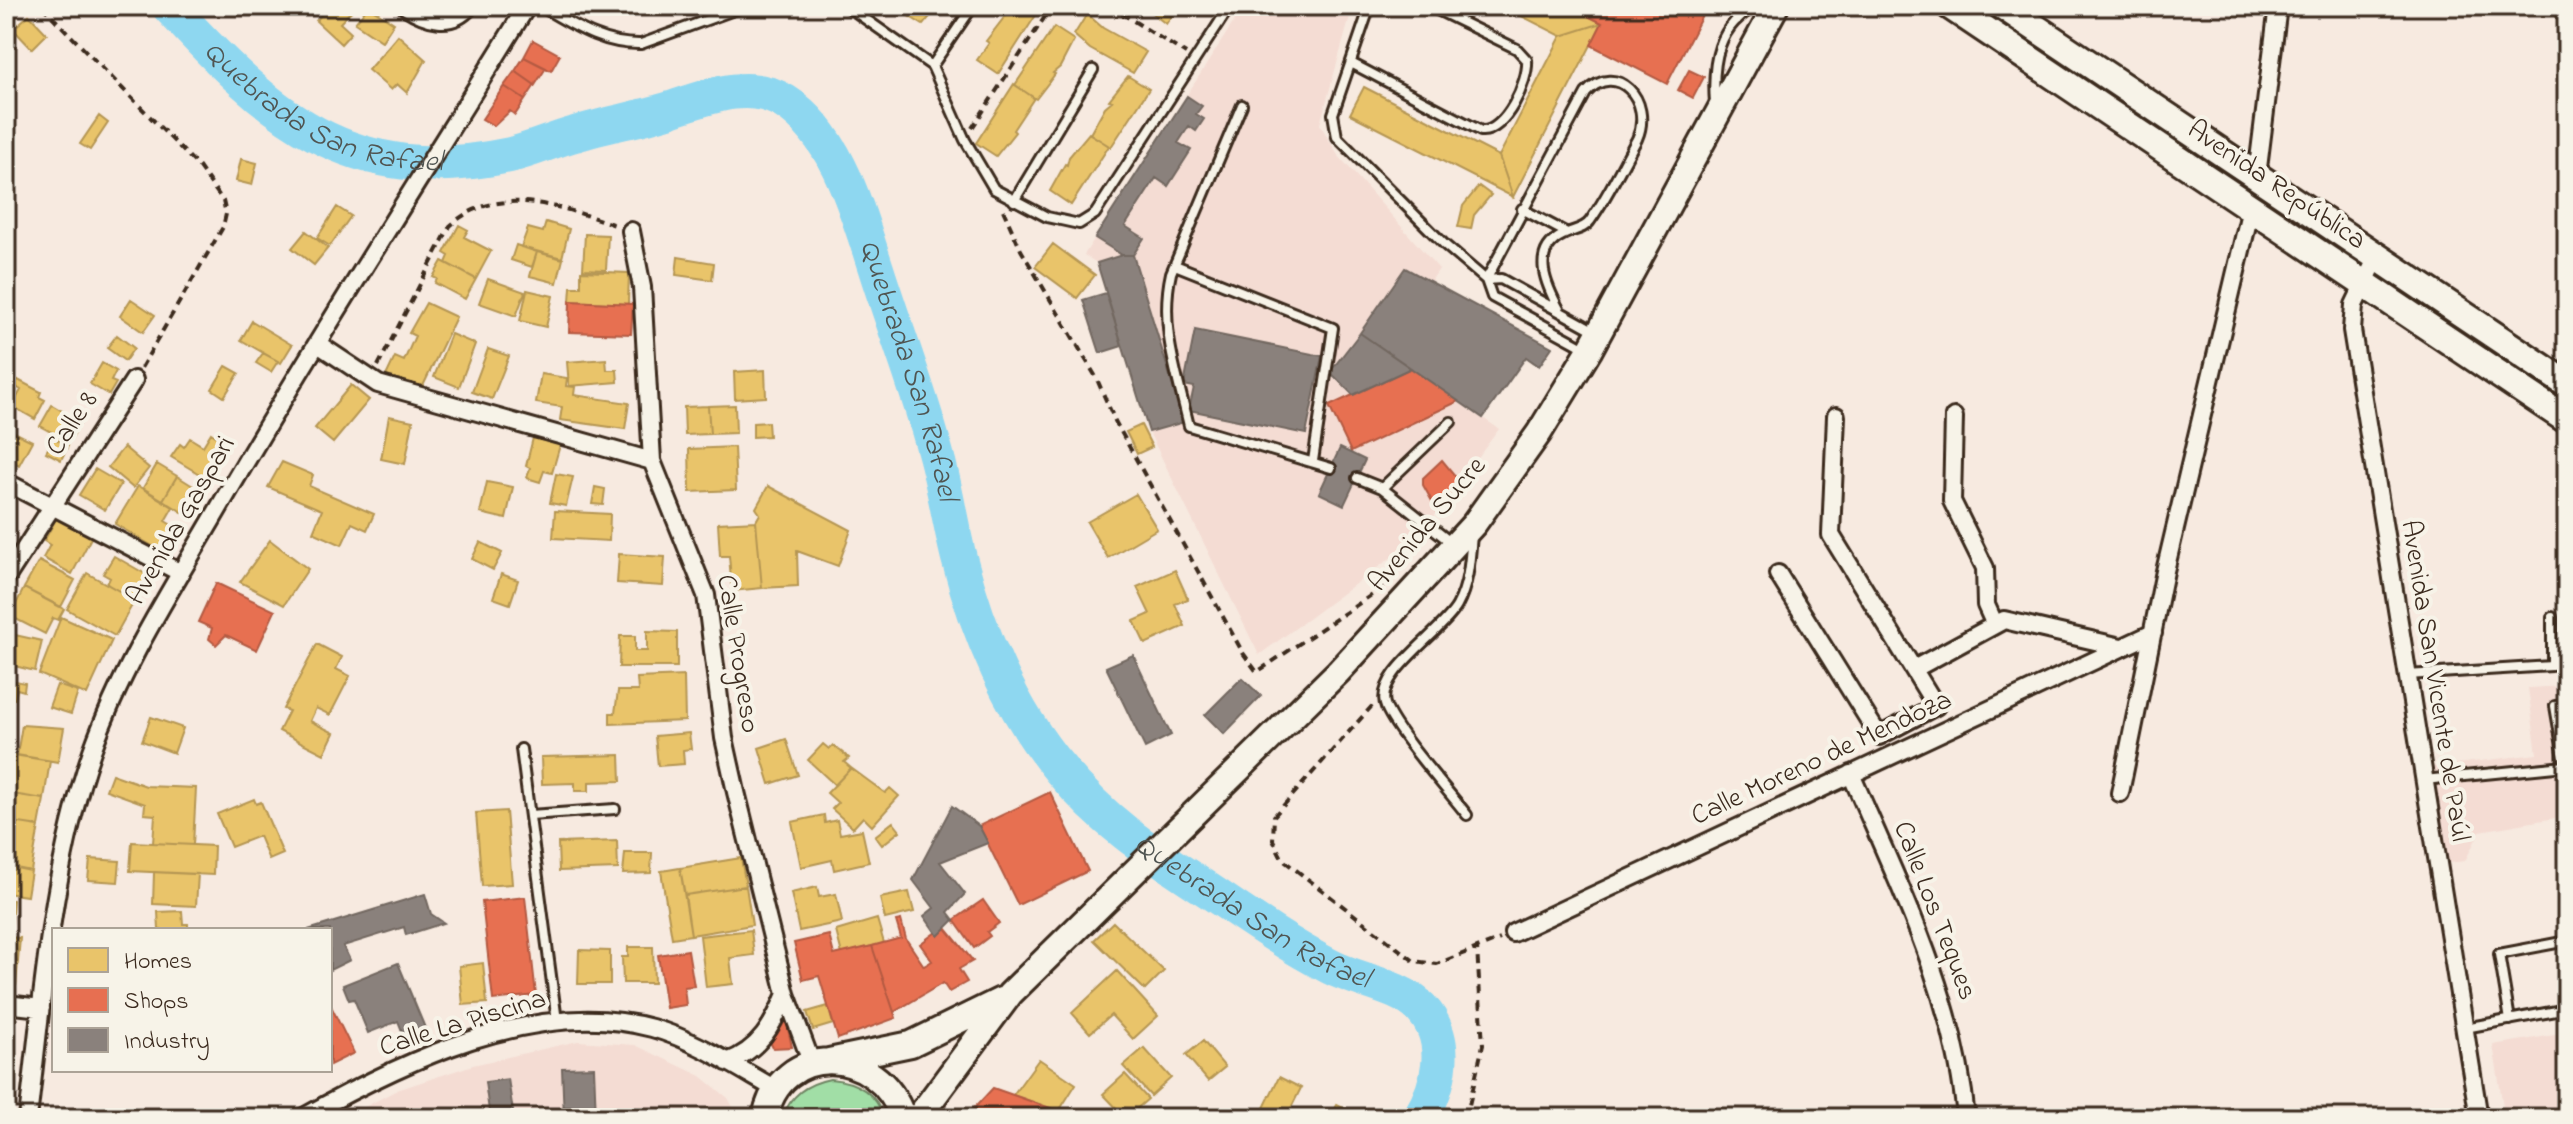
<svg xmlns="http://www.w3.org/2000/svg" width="2573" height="1124" viewBox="0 0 2573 1124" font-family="'Indie Flower',sans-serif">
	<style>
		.built { fill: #f4dcd3 }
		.green { fill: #a1dea6; stroke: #6e8462; stroke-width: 2 }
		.homes { fill: #e9c46a; stroke: #b59653; stroke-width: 2 }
		.shops { fill: #e76f51; stroke: #b35a42; stroke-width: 2 }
		.industry { fill: #8a817c; stroke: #726760; stroke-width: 2 }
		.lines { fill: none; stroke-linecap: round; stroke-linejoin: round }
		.river { stroke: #8ed7f0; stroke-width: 36 }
		.lane-casing { stroke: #3b2a1e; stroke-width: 14 }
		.street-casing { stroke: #3b2a1e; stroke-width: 22 }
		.secondary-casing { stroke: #3b2a1e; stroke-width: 30 }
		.primary-casing { stroke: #3b2a1e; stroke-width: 32 }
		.path { stroke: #3b2a1e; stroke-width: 4; stroke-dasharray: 8 6; stroke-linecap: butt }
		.lane { stroke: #f7f3e8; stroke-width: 8 }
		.street { stroke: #f7f3e8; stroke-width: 16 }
		.secondary { stroke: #f7f3e8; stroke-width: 24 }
		.primary { stroke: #f7f3e8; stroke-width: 26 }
		.labels { text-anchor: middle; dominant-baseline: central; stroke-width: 8; stroke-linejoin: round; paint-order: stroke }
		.street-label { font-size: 28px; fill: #3b2a1e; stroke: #f7f3e8 }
		.water-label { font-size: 30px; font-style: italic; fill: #505552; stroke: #f7f3e8 }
	</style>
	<rect width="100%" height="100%" fill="#f7eae0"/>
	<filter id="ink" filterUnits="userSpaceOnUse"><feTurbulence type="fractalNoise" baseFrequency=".0125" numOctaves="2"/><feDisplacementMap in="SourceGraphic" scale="16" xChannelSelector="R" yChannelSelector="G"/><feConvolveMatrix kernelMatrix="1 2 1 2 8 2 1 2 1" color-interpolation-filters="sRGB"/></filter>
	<g filter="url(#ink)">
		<path class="built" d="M1244 6H1353L1320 124 1337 154 1439 269 1431 281 1405 268 1360 333 1499 429 1419 537 1259 655 1149 432 1097 263 1084 255Z
			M2567 686V816L2480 831 2465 861 2448 863 2431 767 2537 754 2528 688Z
			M2567 1033V1118H2505L2493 1045Z
			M578 1041 635 1045 701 1076 728 1098 739 1118H344L397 1090 473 1065Z"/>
		<path class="green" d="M830 1079C855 1081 876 1092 884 1118H782C791 1095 806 1084 830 1079Z"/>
		<path class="homes" d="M312 6H356L340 23 351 33 341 44 316 21 321 15Z
			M368 6 394 23 382 41 355 23Z
			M906 6H939L923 25 902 12Z
			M1013 6H1022L1036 15 998 74 977 60 989 43 986 41Z
			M1143 6H1178L1166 24Z
			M1502 6H1569L1602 23 1561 36Z
			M1087 14 1103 28 1146 52 1133 73 1090 49 1074 35Z
			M29 15 47 34 32 49 13 29Z
			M1602 23 1591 45 1513 197 1499 156 1561 36Z
			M1054 27 1074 40 1060 67 1053 73 1055 74 1036 99 1015 85Z
			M398 35 426 60 407 93 397 84 391 90 368 70Z
			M1128 76 1149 89 1111 147 1090 134 1105 107 1112 101 1109 100Z
			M1014 84 1034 98 1013 130 1015 132 996 156 976 143Z
			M1364 87 1499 156 1513 197 1350 114Z
			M99 116 108 123 90 150 80 144Z
			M1089 133 1109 146 1071 205 1050 191 1065 164 1067 165 1069 157Z
			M241 159 257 163 252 185 236 181Z
			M1479 186 1491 195 1474 215 1471 229 1458 227 1463 206Z
			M337 207 351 216 330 246 317 238Z
			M546 222 569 229 562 258 521 247 528 228 543 232Z
			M459 225 468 230 464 237 491 251 476 279 446 263 449 256 444 253Z
			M306 231 328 248 314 265 292 248Z
			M585 234 608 235 606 270 583 269Z
			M1053 244 1095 275 1077 298 1035 267Z
			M516 245 537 252 532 267 511 260Z
			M537 252 563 259 557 283 530 276Z
			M678 257 714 263 712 280 676 275Z
			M442 261 476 279 465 299 435 283 437 279 433 277Z
			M581 271 629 273 628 304 570 301 571 287H581Z
			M488 279 525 292 516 316 479 303Z
			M527 290 553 296 546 327 520 321Z
			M131 299 155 315 143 332 120 316Z
			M426 303 456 317 423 386 386 376 395 357 404 361 415 336 409 333Z
			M252 321 292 345 281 363 241 340Z
			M451 334 475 344 459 387 434 377Z
			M117 335 134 348 125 361 107 348Z
			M488 349 509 356 492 399 472 392Z
			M263 353 278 361 271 372 256 363Z
			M606 359 607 370H617L618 382 569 386 567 362Z
			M102 363 116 371 111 381 116 383 109 395 90 384Z
			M226 366 239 373 224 397 212 389Z
			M765 370 766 397 735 399 734 372Z
			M541 374 567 378 566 386 575 387 574 395 629 403 625 429 560 420 562 407 536 403Z
			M16 379 41 392 39 397 45 400 35 419 12 406 21 390 13 385Z
			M351 385 369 400 333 443 315 428Z
			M52 405 81 422 69 442 40 426Z
			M735 405 736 433 710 434 708 406Z
			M708 406 710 434 685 435 684 407Z
			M389 416 413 421 405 464 381 459Z
			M768 422 769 436 753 437V423Z
			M1141 425 1152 447 1137 454 1126 432Z
			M6 428 32 441 19 465 6 458Z
			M211 433 228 444 206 478 171 457 180 444 184 447 190 438 203 446Z
			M54 438 68 446 61 460 46 452Z
			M533 438 560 445 552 473 544 471 540 482 527 478 530 468 526 466Z
			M124 447 149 468 133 488 108 467Z
			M734 447 736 490 690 492 689 449Z
			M282 462 313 475 309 486 374 514 367 530 352 523 342 545 313 532 322 510 268 487Z
			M157 464 177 476 163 500 143 488Z
			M95 469 121 484 105 510 79 495Z
			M556 474 573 477 566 506 550 503Z
			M177 476 201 491 187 515 163 500Z
			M487 482 513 487 506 519 480 513Z
			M138 486 173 507 165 521 180 530 166 554 115 524Z
			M768 486 851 530 838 566 797 551 798 586 762 588 756 521 760 514 756 508Z
			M595 487 605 489 603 505 592 504Z
			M1136 494 1157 529 1108 558 1087 522Z
			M555 511 610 514 609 541 553 538Z
			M57 517 92 536 72 574 43 558 50 545 44 541Z
			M756 521 762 588 732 591 729 556H720L718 523Z
			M270 540 308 569 284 605 240 582Z
			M480 542 502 553 493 570 472 559Z
			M619 554 665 557 663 586 617 583Z
			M114 556 149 576 135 600 107 584 110 578 103 574Z
			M39 561 75 580 61 607 24 588Z
			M1175 570 1188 599 1175 604 1185 626 1145 644 1134 621 1150 614 1137 587Z
			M87 573 135 600 115 636 67 609Z
			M501 574 518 580 510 604 493 598Z
			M24 588 64 609 58 620 53 618 45 634 10 616Z
			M61 617 112 640 87 695 39 674Z
			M647 631 677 632V667H619L620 636H635V651H647Z
			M6 633 42 641 35 671 6 664Z
			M317 644 342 657 336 669 350 676 330 715 316 708 310 721 334 733 324 754 279 731 289 711 283 709Z
			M684 676 685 721 610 724V713H615L618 691H638L637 678Z
			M6 679 25 683 24 691 17 689 15 699 6 697Z
			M57 685 78 692 71 714 49 707Z
			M151 717 183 728 174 753 142 741Z
			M22 725 64 728 58 762 17 755Z
			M689 733 691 749 683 750 684 764 658 766 655 736Z
			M786 739 798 775 770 784 759 748Z
			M823 744 829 749 833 745 849 758 844 762 851 768 835 785 808 760Z
			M8 754 50 761 44 799 6 793Z
			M620 755 621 781 589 782V791H575V783L542 784 541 757Z
			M851 768 885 793 890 788 899 796 872 826 863 817 853 828 832 809 838 803 827 793Z
			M112 774 146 786 196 788 193 845 153 843 155 815 144 814 145 804 106 790Z
			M6 793 44 799 39 826 6 821Z
			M254 799 256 804 261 802 283 854 269 860 259 836 231 847 217 814Z
			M506 811 512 884 482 886 476 813Z
			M824 815 825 823 837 820 840 834 862 830 869 862 834 870 832 860 801 867 792 822Z
			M6 821 39 826 31 871 6 866Z
			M893 822 900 831 882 845 875 836Z
			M617 841 618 869 559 871 558 843Z
			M132 842 214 846 213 875 130 871Z
			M625 853H652L651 873 623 874Z
			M741 858 746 886 685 895 680 868Z
			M90 859 120 861 118 882 88 880Z
			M6 866 31 871 27 896 6 893Z
			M680 868 691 935 672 938 661 871Z
			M154 872 198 874 196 906 153 904Z
			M746 886 752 925 691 935 685 895Z
			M817 887 819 897 836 894 842 922 799 931 791 893Z
			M909 892 914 912 885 919 880 898Z
			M6 899 13 900 10 937H6Z
			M182 911 183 924H188V930H159L158 912Z
			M877 919 884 943 842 954 836 931Z
			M1113 922 1164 971 1145 990 1094 940Z
			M751 930 754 955 730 958 733 984 706 987 700 936Z
			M6 937 20 938 16 985 6 984Z
			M628 947H653L654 983H623L622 957H628Z
			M579 950 610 951V984H578Z
			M483 963 487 1003 463 1005 459 966Z
			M1117 971 1158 1016 1133 1039 1111 1015 1090 1033 1072 1013Z
			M828 1006 833 1024 813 1030 807 1012Z
			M1203 1041 1225 1067 1208 1081 1186 1055Z
			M1144 1048 1171 1078 1151 1096 1123 1066Z
			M1039 1059 1076 1084 1059 1111 1013 1095Z
			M1125 1074 1148 1099 1126 1118 1103 1094Z
			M1279 1077 1301 1088 1286 1118H1268L1261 1114Z
			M1337 1105 1362 1118H1330Z"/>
		<path class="shops" d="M1586 6H1707L1667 84 1591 45 1602 23 1582 13Z
			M533 40 560 55 551 71 524 57Z
			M524 57 546 68 535 85 515 71Z
			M1689 70 1704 77 1693 98 1678 90Z
			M515 71 535 85 525 100 504 86Z
			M504 86 525 100 515 115 510 111 494 126 482 119Z
			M570 301 633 304 631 334 569 332Z
			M1411 368 1459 401 1351 452 1329 406Z
			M1442 460 1461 483 1438 512 1423 485V478Z
			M216 583 275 611 257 650 226 635 216 645 209 639 212 628 198 622Z
			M1050 792 1088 871 1018 905 979 826Z
			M525 897 536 995 493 1000 482 902Z
			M983 900 999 923 987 932 990 936 974 948 954 920Z
			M901 920 906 939 924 966 932 961 920 944 936 932 938 936 946 928 973 961 959 969 967 982 949 992 943 983 894 1012 872 946 901 938 896 921Z
			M829 935 834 955 872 946 896 1018 838 1039 819 976 803 980 794 943Z
			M688 950 694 986 684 987 686 1005 666 1008 658 955Z
			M330 1004 354 1053 330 1065Z
			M786 1020 792 1047 773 1048 769 1040Z
			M993 1088 1013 1095 1078 1118H965Z"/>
		<path class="industry" d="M1187 96 1202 106 1196 114 1204 119 1196 131 1189 126 1178 143 1191 150 1168 186 1156 178 1125 226 1144 238 1133 255H1122L1095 238Z
			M1122 255H1133L1184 422 1149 432 1097 263Z
			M1405 268 1552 347 1539 366 1526 357 1483 418 1360 333Z
			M1106 293 1122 346 1100 353 1083 300Z
			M1195 330 1322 356 1306 434 1189 410 1194 387 1184 385Z
			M1360 333 1411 368 1353 395 1330 372Z
			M1340 448 1365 460 1344 505 1319 493Z
			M1133 655 1171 735 1145 748 1106 667Z
			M1242 678 1261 696 1224 734 1205 715Z
			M952 806 979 826 988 843 940 862 965 894 948 912 954 920 938 936 924 916 934 908 913 880Z
			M425 894 431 914 444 923 406 935 404 927 343 946 350 960 330 970V930H308Z
			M398 963 425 1028 404 1036 398 1021 368 1033 354 999 349 1000 343 985Z
			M594 1067 596 1117 564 1118 562 1068Z
			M508 1079 514 1118H490L485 1082Z"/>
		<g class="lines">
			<path class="river" id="s1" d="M169 6C270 116 349 189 510 155 532 150 553 140 575 134 607 124 640 119 671 109 707 97 749 79 785 102 839 136 858 215 877 272 896 332 919 391 935 451 945 486 950 523 959 558 978 633 1011 711 1061 770 1107 826 1155 855 1214 894 1252 920 1290 946 1331 967 1358 981 1400 986 1421 1008 1451 1040 1440 1086 1420 1118"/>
			<defs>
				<path id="lane" d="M540 6C573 25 602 45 641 44L745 6
					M847 6 932 66 965 140 994 189 1047 217 1079 224 1095 214 1230 6
					M1370 6 1333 114 1337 137 1445 245 1486 280 1492 297 1587 349
					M1351 63 1481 131C1505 133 1529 81 1527 60L1517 49 1429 6
					M932 66 973 6
					M1715 103C1712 64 1717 23 1758 6
					M1242 105 1171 273C1159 326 1177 374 1189 426L1331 468
					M1014 201 1093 70
					M1522 209 1567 233
					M1175 265 1333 328 1313 461
					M1486 280 1586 93C1616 60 1654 100 1637 139 1622 166 1608 196 1590 221 1585 229 1572 230 1563 235 1529 251 1547 287 1560 311
					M1486 280 1501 279 1595 331
					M1357 478 1382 488 1454 545
					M1382 488 1451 422
					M2407 675 2552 666V617
					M2567 705 2555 706 2567 775
					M521 749 557 1021
					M2424 780 2565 766
					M530 815 615 809
					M1467 815C1446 788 1399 736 1386 707 1372 675 1442 633 1457 606 1469 584 1470 559 1472 534
					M2510 1020 2499 954 2567 941
					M2465 1028 2567 1009"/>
				<path id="street" d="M406 6C426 19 452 27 469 6
					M2257 176 2278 6
					M631 231 642 287 652 461 706 595 724 738 736 792 786 994 812 1064
					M2377 257 2354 305 2352 330 2479 1118
					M318 344 378 384 652 461
					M1954 417 1952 501 1985 568 1986 605 1995 625
					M6 482 181 573
					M1778 574 1879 736 1936 706 1831 535 1836 416
					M6 578 134 380
					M1914 669 2004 620 2121 647
					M1851 774C1899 886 1955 995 1966 1118
					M2120 793 2165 571 2251 208
					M1513 933 2153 633
					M6 1004 41 1008
					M727 1062C760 1050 773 1025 786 994
					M28 1118C43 995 51 869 92 751 124 661 177 581 224 499 321 332 426 170 527 6
					M302 1118C401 1062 537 996 652 1028 696 1040 738 1068 777 1090"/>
				<path id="secondary" d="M829 1061 911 1044 1001 1000
					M765 1118C779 1041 879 1044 903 1118
					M918 1118 1010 994 1338 672 1474 524 1539 433 1589 351 1776 6"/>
				<path id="primary" d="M1950 6 2567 420
					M2003 6 2567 384"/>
			</defs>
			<use href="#lane" class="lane-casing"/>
			<use href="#street" class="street-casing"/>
			<use href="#secondary" class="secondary-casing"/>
			<use href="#primary" class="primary-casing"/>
			<path class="path" d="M42 6 199 167 223 201 226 214 223 227 141 368
				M1110 6 1186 54
				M883 14 889 6
				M972 128 1052 6
				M1003 210 1021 250 1096 377 1115 421 1243 653 1257 672 1385 586
				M378 366 450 226C497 182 565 208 618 226
				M1372 706 1274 816 1273 840 1283 860 1414 961 1437 964 1500 939
				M1466 1118 1483 1045 1477 948"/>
			<use href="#lane" class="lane"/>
			<use href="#street" class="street"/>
			<use href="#secondary" class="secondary"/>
			<use href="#primary" class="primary"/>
		</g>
	</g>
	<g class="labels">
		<g class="street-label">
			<text transform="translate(2276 186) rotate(34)">Avenida República</text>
			<text transform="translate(73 424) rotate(-56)">Calle 8</text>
			<text transform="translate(182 521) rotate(-60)">Avenida Gaspari</text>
			<text transform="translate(1428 525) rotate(-50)">Avenida Sucre</text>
			<text transform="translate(737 654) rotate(81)">Calle Progreso</text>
			<text transform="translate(2434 681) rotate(81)">Avenida San Vicente de Paúl</text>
			<text transform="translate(1822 759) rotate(-25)">Calle Moreno de Mendoza</text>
			<text transform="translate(1934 911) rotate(69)">Calle Los Teques</text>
			<text transform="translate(463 1024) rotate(-17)">Calle La Piscina</text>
		</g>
		<g class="water-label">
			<text stroke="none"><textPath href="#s1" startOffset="192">Quebrada San Rafael</textPath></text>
			<text stroke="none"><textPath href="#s1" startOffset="982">Quebrada San Rafael</textPath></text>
			<text stroke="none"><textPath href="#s1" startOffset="1654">Quebrada San Rafael</textPath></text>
		</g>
	</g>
	<rect width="2573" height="1124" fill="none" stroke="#f7f3e8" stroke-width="32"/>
	<rect x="16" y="16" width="2541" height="1092" fill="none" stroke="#3b2a1e" stroke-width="3" filter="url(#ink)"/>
	<rect x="52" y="928" width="280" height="144" fill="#f7f3e8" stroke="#aca397" stroke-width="2"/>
	<rect x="68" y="948" width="40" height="24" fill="#e9c46a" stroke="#aca397" stroke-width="2"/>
	<text x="124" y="968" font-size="24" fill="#3b2a1e">Homes</text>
	<rect x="68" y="988" width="40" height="24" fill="#e76f51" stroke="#aca397" stroke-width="2"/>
	<text x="124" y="1008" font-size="24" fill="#3b2a1e">Shops</text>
	<rect x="68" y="1028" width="40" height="24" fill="#8a817c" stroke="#aca397" stroke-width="2"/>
	<text x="124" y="1048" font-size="24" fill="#3b2a1e">Industry</text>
</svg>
